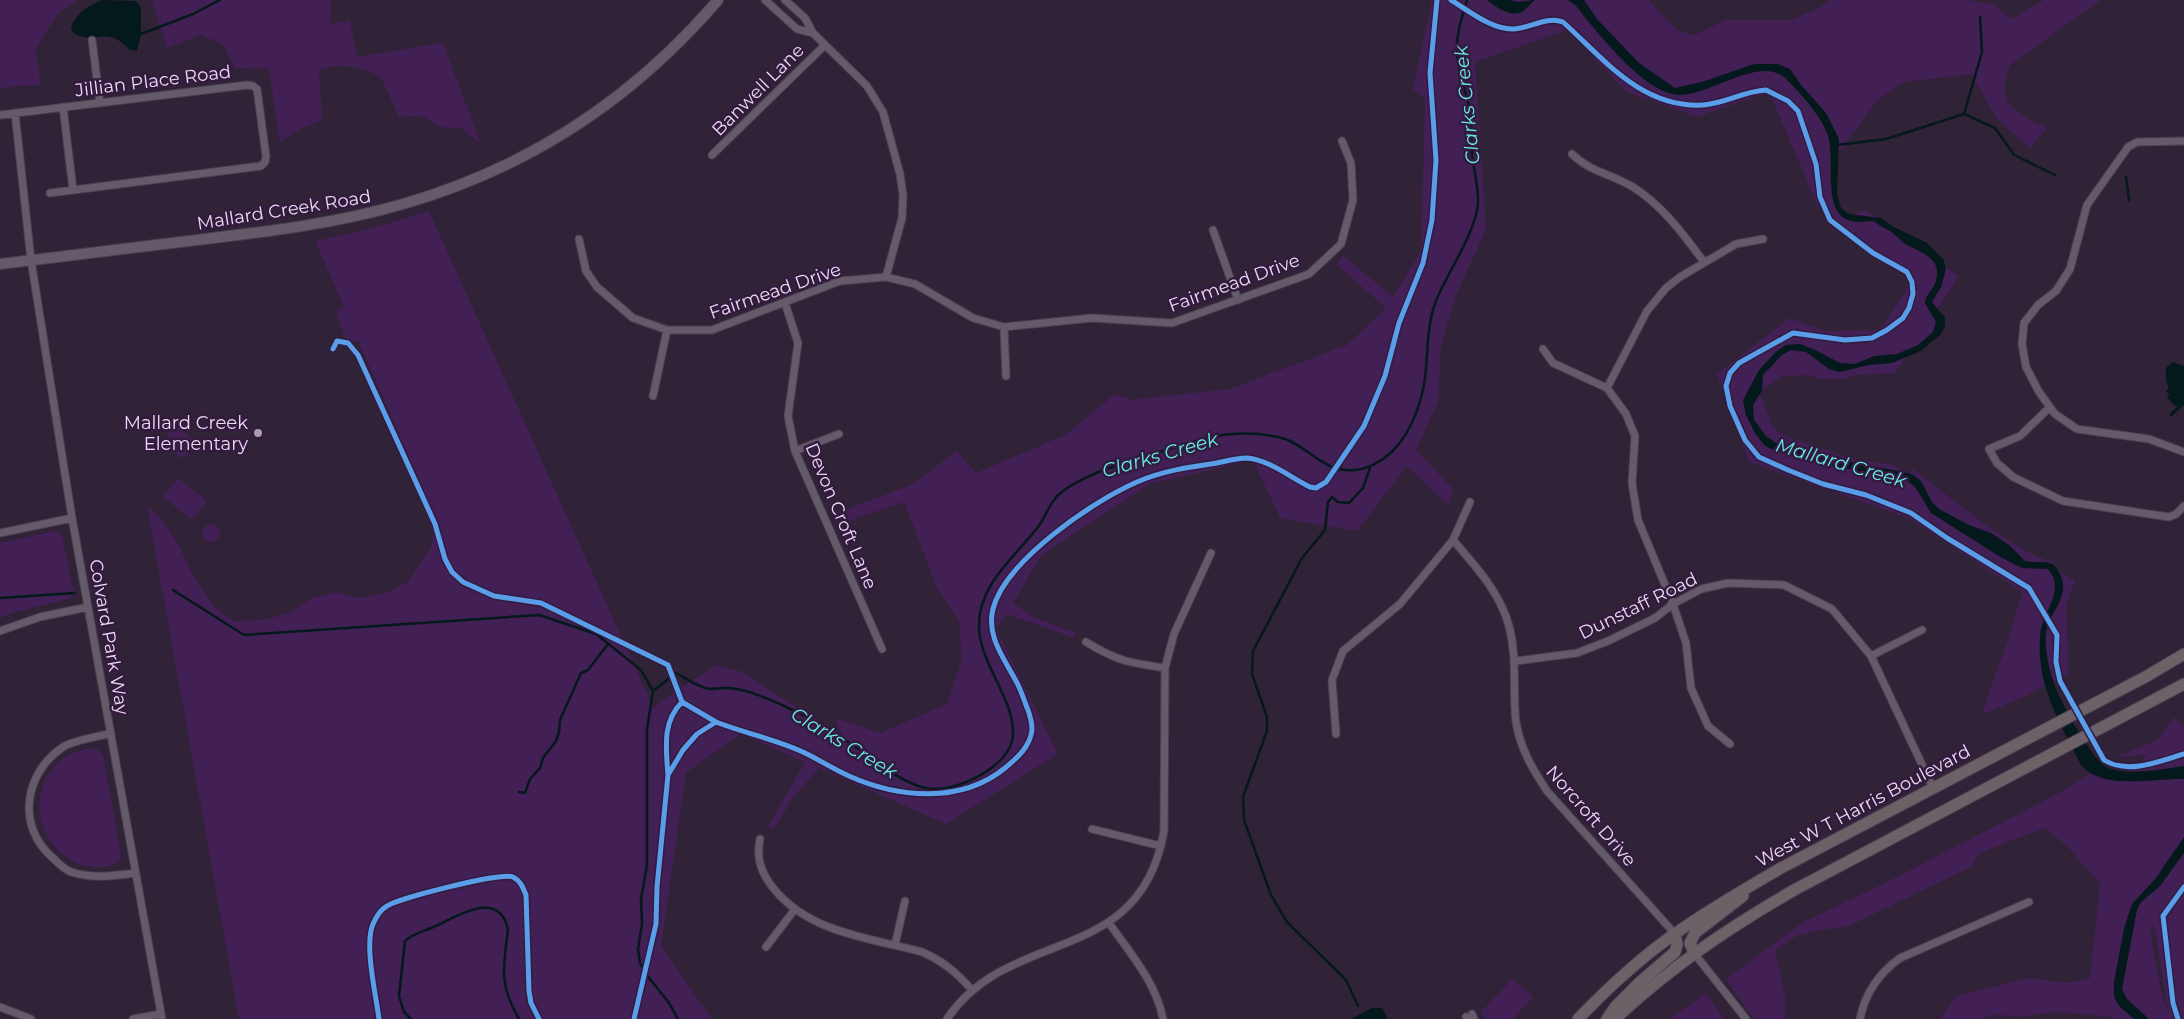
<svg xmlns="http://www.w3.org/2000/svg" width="2184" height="1019" viewBox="0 0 2184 1019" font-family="Montserrat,sans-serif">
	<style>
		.green { fill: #421f54; fill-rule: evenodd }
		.water { fill: #04191b }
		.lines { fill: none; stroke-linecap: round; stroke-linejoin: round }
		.stream { stroke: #04191b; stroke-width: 2.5 }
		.street-casing { stroke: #4a3f50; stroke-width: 9 }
		.secondary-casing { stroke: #4a3f50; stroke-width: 12 }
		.primary-casing { stroke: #4a3f50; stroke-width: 13 }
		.street { stroke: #645a69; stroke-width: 7 }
		.secondary { stroke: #645a69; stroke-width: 10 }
		.primary { stroke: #6d6168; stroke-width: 11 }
		.cycleway-casing { stroke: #331b3f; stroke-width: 8 }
		.cycleway { stroke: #5a9eea; stroke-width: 5 }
		.poi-dot { fill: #a99bb1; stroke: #331b3f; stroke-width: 2 }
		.labels { text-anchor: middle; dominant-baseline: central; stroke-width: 5; stroke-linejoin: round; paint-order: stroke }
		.street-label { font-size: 18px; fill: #eadbf2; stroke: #331b3f }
		.poi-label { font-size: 18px; fill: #eadbf2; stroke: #331b3f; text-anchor: end }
		.water-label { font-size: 19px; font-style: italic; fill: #67eae7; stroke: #331b3f }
	</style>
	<rect width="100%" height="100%" fill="#302337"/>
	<path class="green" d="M0 0H78L59 12 35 49 41 85 15 86 0 89Z
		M152 0H331L330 24 350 20 357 57 443 43 481 144 459 127C437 131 436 121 420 116 414 115 405 117 399 117L380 76C360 67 340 62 319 70L322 120 296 131 280 142 269 69 235 68 222 44 201 35 167 48Z
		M1432 0H1648L1678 31 1694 35 1726 20H1792L1824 5 1829 0H1968L1993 4 2011 19 2044 0H2101L2010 65C1994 103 2017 114 2047 128L2030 148 1997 119 1971 74 1905 82 1878 99 1836 157V204L1852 215 1865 210 1928 245 1946 267 1959 276 1936 311 1939 331 1905 358 1895 373 1856 375 1844 379H1821L1806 374 1798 377 1783 375 1760 392 1771 423 1781 434 1852 459 1889 464 1909 473 1913 469C1943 491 2018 555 2051 561L2053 567 2075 581 2066 606 2069 673 2028 695 1981 715 2009 637 2022 592 1908 518 1749 462 1717 374 1789 318 1825 331 1880 330 1912 281 1818 206 1769 92 1697 117 1627 92 1567 30 1475 62 1486 230 1456 295 1441 346 1438 402 1416 450 1454 490 1450 497 1449 506 1407 466 1357 531 1280 518 1253 460 1150 484 1041 556 1013 603 1035 618 1076 633 1074 638 1007 614 996 629 1058 754 946 824 819 768 793 798 774 829 768 826 805 762 740 734 686 773 661 946 712 1019H239L147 505 164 522 179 546 192 574 214 607 233 621 264 620 286 614 313 598 335 592 358 598 386 593 408 582 431 548 437 522 358 340 352 343 345 338 336 311 344 307 315 241 362 231 429 211 654 709 657 704 716 665 740 671 842 736 835 718 880 733 947 704 962 660 959 621 937 588 904 502 837 525 833 514 911 485 957 451 976 473 1065 435 1115 394 1131 400 1229 389 1347 345 1386 308 1336 264 1343 255 1393 297 1421 251 1425 100 1413 89Z
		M177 426 196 443 188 455 180 458C171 449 165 442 170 429Z
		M178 478 207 501 192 520 163 497Z
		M202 533a9 9 0 1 1 18 0a9 9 0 1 1-18 0Z
		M55 531 62 535 74 592 69 599 16 612 0 618V543Z
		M2174 717 2184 727V1019H2114L2112 1017C2092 1016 2069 1011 2049 1013 2030 1015 2015 1019 1996 1014L1981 1019H1940L1956 996 2029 978 2068 983 2090 978 2100 884 2067 846 2044 828 1980 853 1971 867 1849 926 1814 931 1795 937 1775 950 1785 996V1019H1754L1726 979 1802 923 1889 881 2057 794 2099 768 2134 772 2146 755 2117 757 2157 740ZM2153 924H2154L2168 1011 2163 999 2150 932Z
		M91 748 98 750 103 755 121 856C118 865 112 866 103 867 53 871 20 809 52 770 57 764 62 758 69 755 76 751 84 750 91 748Z
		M1513 978 1533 997 1513 1019H1487L1480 1013Z
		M1706 993 1724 1019H1670Z"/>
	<path class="water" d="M103 0 136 1 141 8V34L137 51 130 50C106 24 95 46 73 33L71 27C76 14 89 4 103 0Z
		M1487 0H1510L1517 2 1535 0C1531 3 1528 8 1523 11 1512 19 1496 7 1487 0Z
		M1567 0H1584L1597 19 1639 63 1675 88 1702 82 1754 64H1778L1790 69 1801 85 1826 113 1839 139 1837 195 1841 208 1849 214 1881 218 1894 227 1927 243 1943 259 1946 268 1944 276 1941 287 1932 302 1945 318V327L1940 335 1921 351 1892 363 1868 365 1840 372 1829 369 1806 352 1791 350 1782 355 1763 375 1762 391 1753 405 1754 420 1766 436 1776 443 1823 456 1912 474 1921 481 1932 502 1939 509 1969 525 1991 533 2009 545 2025 561C2036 564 2050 558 2057 569 2075 594 2048 612 2046 633 2044 651 2050 672 2056 689 2063 706 2093 762 2108 768 2128 776 2163 769 2184 766V779C2153 778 2103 791 2081 765 2060 722 2036 686 2040 636 2041 613 2067 591 2048 569L2022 568 2002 558 1931 513 1916 488 1908 481 1828 465 1771 449 1764 445 1755 433 1746 415 1743 400 1759 370 1777 351 1786 345 1800 344 1815 350 1840 363 1855 364 1874 356 1897 354 1918 345 1933 332 1936 322 1925 303C1926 292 1936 289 1937 275 1939 256 1917 251 1905 244 1900 240 1896 235 1890 231 1884 227 1879 226 1874 221 1866 221 1858 223 1851 221 1821 213 1836 161 1828 136 1822 117 1802 95 1788 81 1761 50 1705 102 1673 94 1643 88 1608 45 1588 21 1581 13 1577 4 1567 0Z
		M2173 362 2184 366V405L2171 417 2169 414 2178 406H2175L2167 397 2169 395 2166 391 2169 388 2166 381V368Z
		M2184 837V853L2160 886 2141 902 2137 910 2122 989 2127 999 2149 1019H2134L2119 1006 2114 997V982L2124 929 2132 904 2156 878Z
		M1372 1008H1382L1388 1019H1351Z"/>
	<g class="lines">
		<path class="stream" d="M141 34 193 14 220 0
			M1964 114 1982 52 1980 17
			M1837 145 1886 139 1964 114 1995 128 2014 155 2055 175
			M2126 177 2129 200
			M173 590 244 635 539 615 596 634 641 670 653 691
			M0 598 75 593
			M519 792 525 793 530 779 540 768 543 758 556 741 559 732 560 720 581 673 588 670 608 644
			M1358 1006 1346 980 1287 922 1271 895 1244 820 1243 797 1267 731V717L1252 674 1253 651 1302 558 1325 530 1328 502 1332 497 1338 502 1349 503 1363 488 1370 468
			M411 1019 404 1012 399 996 405 941C413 933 425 931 436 926 459 915 500 889 508 930 503 969 499 984 519 1019
			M678 1019 669 1003 646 974 640 963 638 949 642 924 641 899 647 865V729L653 691 676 673C686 678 699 688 710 689 715 689 720 688 725 688 744 688 764 697 782 705 807 716 831 730 854 746 876 761 898 781 925 788 952 795 1012 767 1013 735 1015 701 981 665 979 629 977 585 1014 558 1038 527 1047 515 1050 500 1063 491 1073 483 1085 478 1096 473 1120 464 1143 457 1167 450 1189 443 1210 435 1233 434 1249 433 1269 434 1285 439 1302 445 1314 459 1330 466 1361 479 1390 460 1406 434 1414 420 1421 401 1424 385 1429 355 1425 325 1438 296 1449 271 1479 226 1478 200 1478 185 1474 170 1472 155 1471 137 1472 120 1468 103 1464 85 1457 69 1457 51 1456 34 1462 17 1467 0"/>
		<defs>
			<path id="street" d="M765 0 797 29 813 33
				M785 0 805 18 813 33 867 86 883 112 900 174 903 195 902 218 886 277
				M92 40 100 103
				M63 107 73 190
				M15 113 31 260 72 518 162 1019
				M0 115 247 85 253 86 257 89 266 156 265 162 261 166 50 193
				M2184 141 2137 142 2128 147 2087 205 2070 269 2056 291 2038 305 2024 323 2022 344 2026 367 2039 392 2055 414 2077 429 2149 439 2184 452
				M1572 154C1590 172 1612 174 1633 187 1663 206 1683 234 1704 262
				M712 155 825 45
				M1213 230 1238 300
				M579 239 586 271 597 287 633 318 667 330H712L840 281 886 277 915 284 973 318 1004 327 1092 318 1172 323 1309 274 1341 244 1353 200 1351 163 1342 141
				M785 303 798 343 788 416 795 451 882 649
				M1004 327 1006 376
				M1543 349 1553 363 1607 388 1626 414 1635 436 1632 483 1638 520 1673 604 1686 643 1691 688 1708 726 1730 744
				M1607 388 1647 311 1666 288 1680 277 1736 244 1763 239
				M653 396 667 330
				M2050 407 2020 436 1989 449 1997 463 2013 477 2063 501 2169 517 2176 514 2184 506
				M795 451 839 434
				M0 533 72 518
				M1453 540C1475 566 1500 592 1509 626 1518 660 1512 690 1516 722 1520 748 1533 770 1547 791L1675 934
				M0 631 40 617 88 607
				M1086 642C1117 661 1130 663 1165 668
				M1871 656 1922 630
				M1516 661 1577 653 1608 641 1655 618 1673 604 1701 589 1728 583 1784 585 1832 609 1871 656 1933 788
				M111 733C98 737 73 740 63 747 24 773 16 827 53 858 58 863 65 870 71 872 93 879 113 876 136 873
				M1336 734 1332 680 1343 651 1400 604 1453 540 1470 502
				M1092 829 1161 846
				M760 839C756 859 761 873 774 889 810 933 870 938 922 952 943 961 957 973 972 990
				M1109 923C1130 953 1156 982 1163 1019
				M895 945 905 901
				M766 947 795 909
				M1694 953 1746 1019
				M0 1007 31 1019
				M1472 1014 1474 1019
				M1466 1017 1468 1019
				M133 1019 161 1014
				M947 1019C1010 925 1140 969 1164 831L1165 668 1174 634 1211 553
				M1860 1019C1865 993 1878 974 1900 958L2029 902"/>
			<path id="secondary" d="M0 264C68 256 136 248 205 239 272 231 338 223 403 204 528 168 634 98 718 0"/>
			<path id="primary" d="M1694 953 1690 943 1695 933 1743 896
				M1578 1019C1608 988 1641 957 1676 933 1710 909 1745 889 1781 868L2147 676 2184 654
				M1607 1019 1616 1006 1639 983 1675 952 1677 945 1675 934
				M1615 1019C1672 966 1728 928 1796 889L2184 684"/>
		</defs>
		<use href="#street" class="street-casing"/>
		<use href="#secondary" class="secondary-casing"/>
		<use href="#primary" class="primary-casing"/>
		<use href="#street" class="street"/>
		<use href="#secondary" class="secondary"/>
		<use href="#primary" class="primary"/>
		<defs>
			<path id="cycleway" d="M1451 0C1469 11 1492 30 1514 29 1531 28 1546 16 1563 22 1604 59 1641 108 1703 105 1724 104 1744 91 1766 90L1788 101 1798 111 1816 164 1820 197 1830 220 1873 253 1907 272 1912 282 1913 294 1909 308 1903 318 1887 330 1872 338 1845 340 1793 333 1739 363 1730 373 1726 386 1730 406 1745 440 1759 457 1788 470 1823 484 1866 495 1911 513 1947 538 2029 588 2057 635 2056 662 2060 681 2104 760C2128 775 2160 761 2184 754
				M333 349 337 341 348 343 358 355 435 524 445 559 452 572 463 582 494 596 541 603 668 665 682 702 716 722
				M668 775C666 748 662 722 682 702
				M379 1019C376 995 364 945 373 924 376 917 380 910 387 906 399 898 501 872 513 877 521 881 523 888 526 895L529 991 531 1003 539 1019
				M634 1019 656 924 657 887 668 775 683 750 697 734 716 722C744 733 775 739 803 752 818 759 833 769 849 776 898 798 961 804 1005 768 1017 758 1030 747 1032 730 1032 722 1029 712 1026 705 1023 697 1020 688 1016 681 1004 658 986 636 993 609 1005 561 1093 501 1137 482 1162 471 1189 467 1217 463 1226 461 1237 458 1247 458 1269 460 1290 477 1310 487L1316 488 1326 482 1364 426 1385 376 1399 323 1423 263 1432 220 1436 160 1430 73 1437 0
				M2178 1019 2173 1003 2163 916 2184 887"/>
		</defs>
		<use href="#cycleway" class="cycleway-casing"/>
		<use href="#cycleway" class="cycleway"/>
	</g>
	<circle class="poi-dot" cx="258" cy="433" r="5"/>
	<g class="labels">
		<g class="street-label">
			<text transform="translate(153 81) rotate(-7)">Jillian Place Road</text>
			<text transform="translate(758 90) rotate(-45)">Banwell Lane</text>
			<text transform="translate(284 210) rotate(-9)">Mallard Creek Road</text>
			<text transform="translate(1234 283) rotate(-20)">Fairmead Drive</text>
			<text transform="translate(775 291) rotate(-19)">Fairmead Drive</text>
			<text transform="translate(841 516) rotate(67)">Devon Croft Lane</text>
			<text transform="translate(1638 606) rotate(-26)">Dunstaff Road</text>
			<text transform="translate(109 637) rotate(80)">Colvard Park Way</text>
			<text transform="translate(1863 806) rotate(-28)">West W T Harris Boulevard</text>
			<text transform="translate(1591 816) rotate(49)">Norcroft Drive</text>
		</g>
		<g class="poi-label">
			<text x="248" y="423">Mallard Creek<tspan x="248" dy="21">Elementary</tspan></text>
		</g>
		<g class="water-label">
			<text transform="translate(1467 105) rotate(-96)">Clarks Creek</text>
			<text transform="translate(1160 455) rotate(-16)">Clarks Creek</text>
			<text transform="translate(1841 463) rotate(16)">Mallard Creek</text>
			<text transform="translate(844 743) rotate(31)">Clarks Creek</text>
		</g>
	</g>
</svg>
